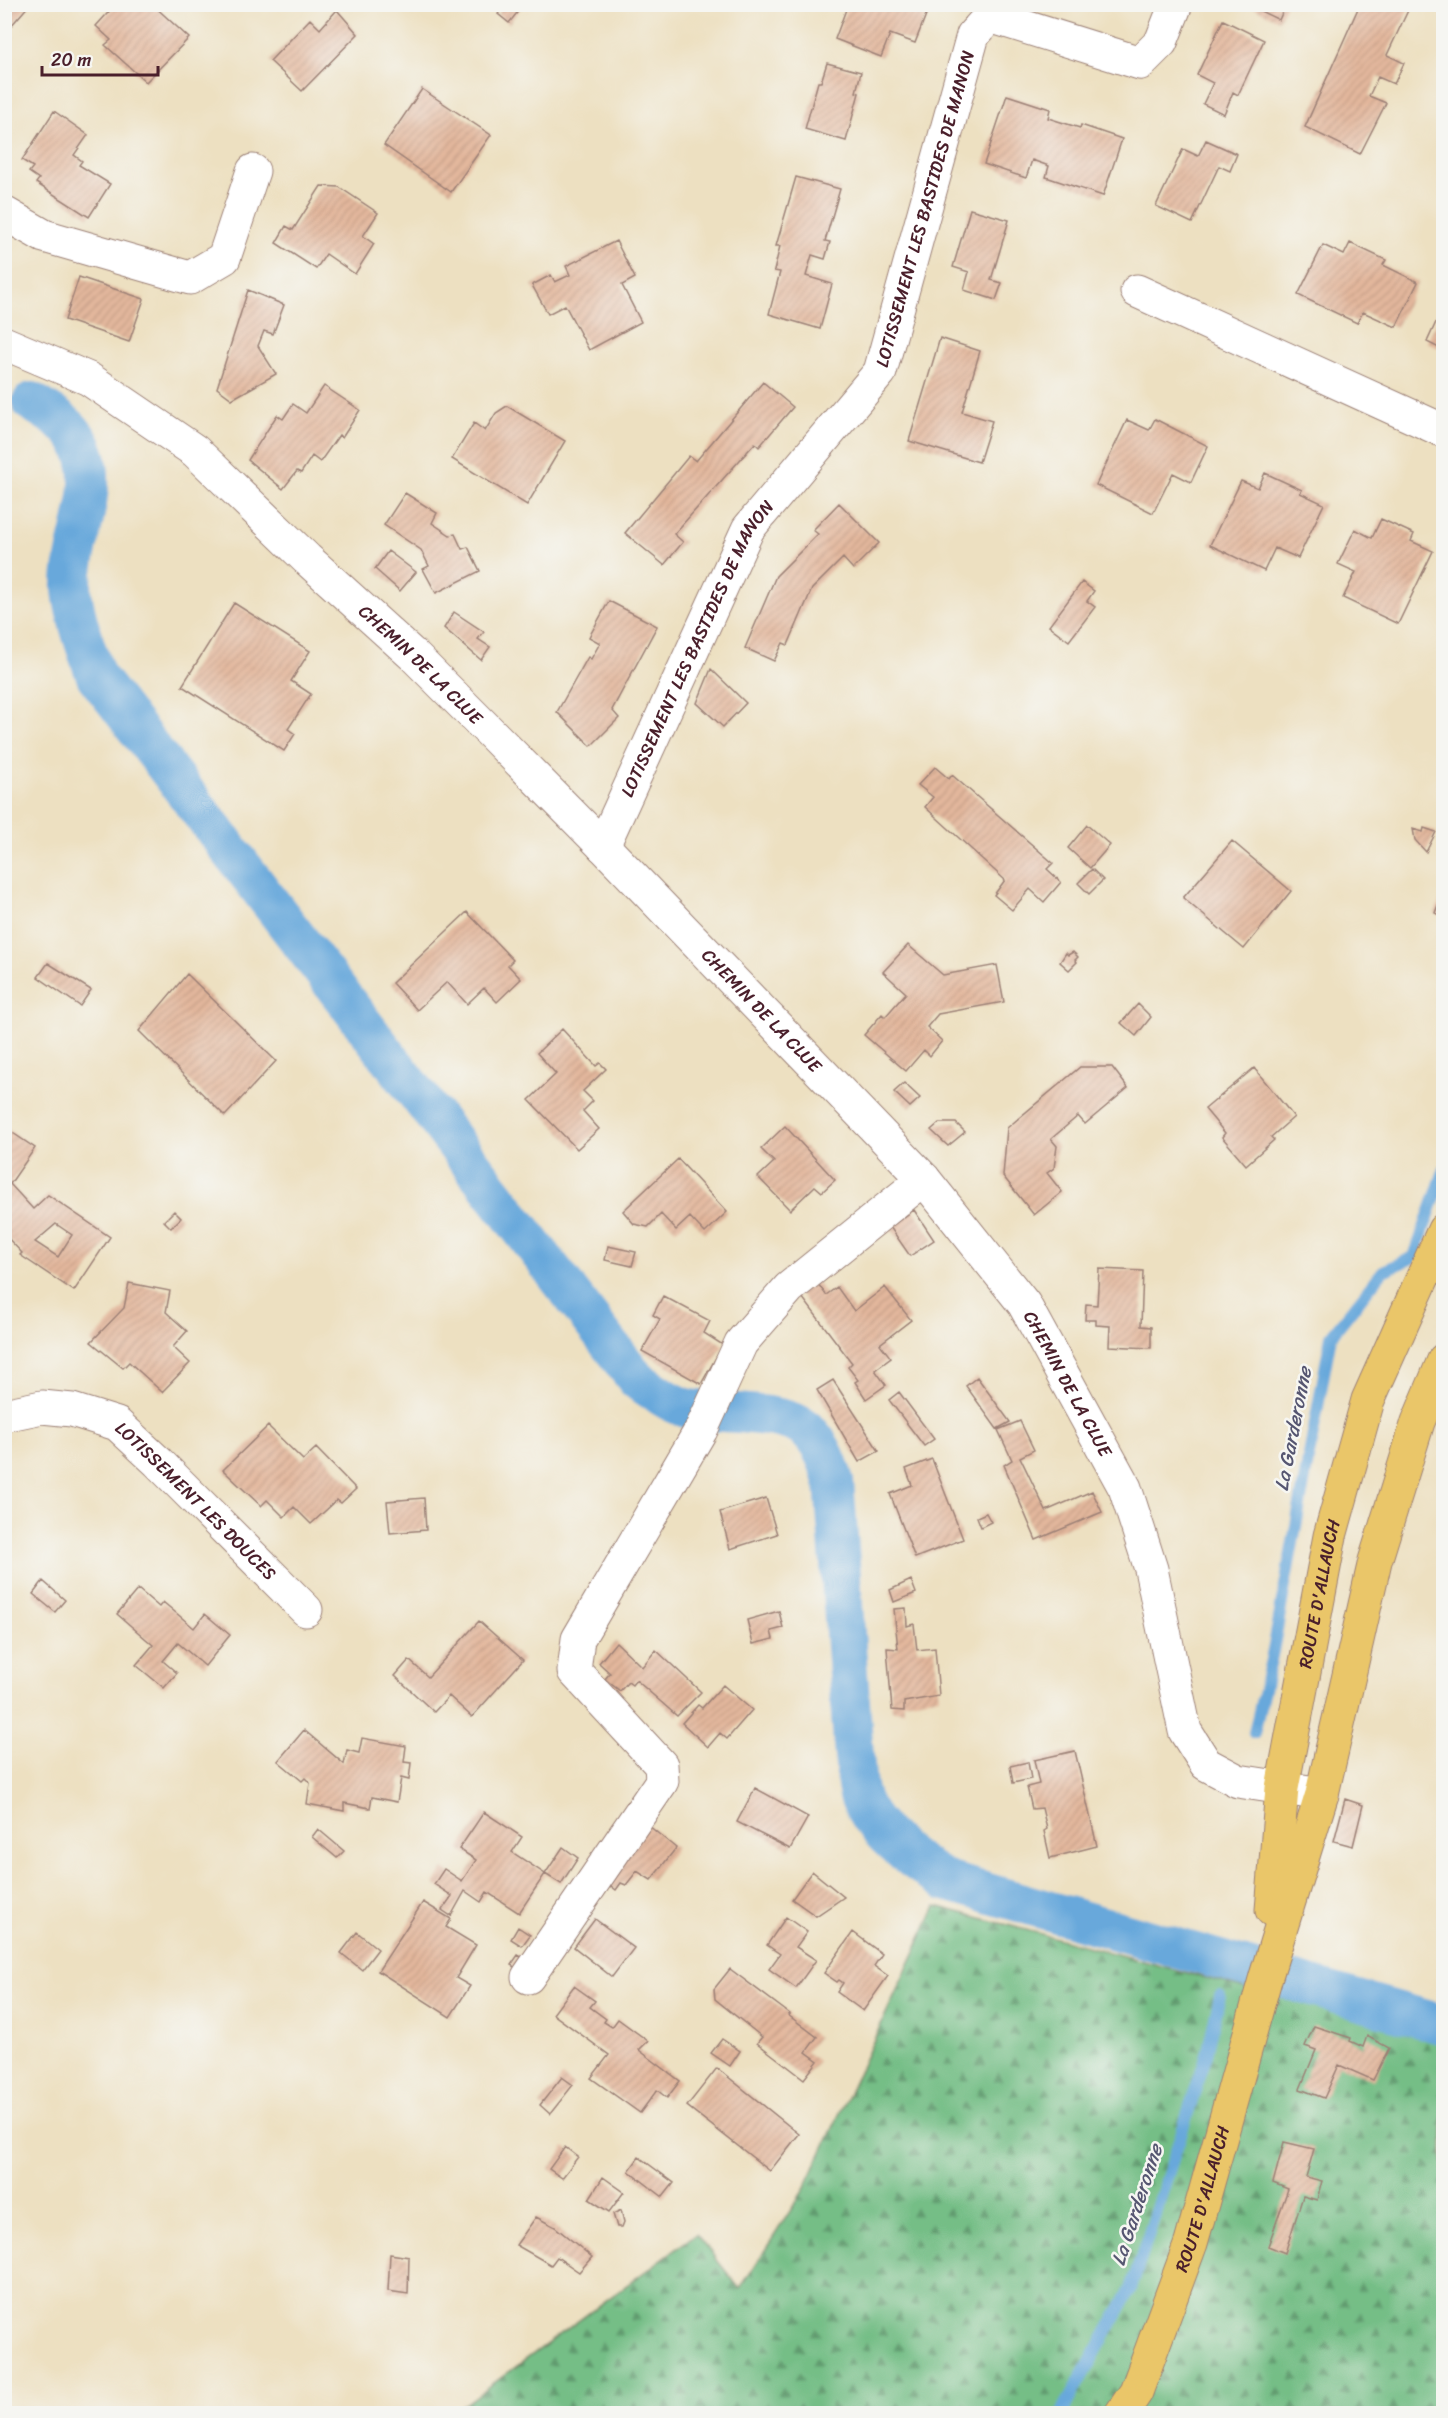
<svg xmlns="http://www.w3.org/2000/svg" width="1448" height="2418" viewBox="0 0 1448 2418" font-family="Sriracha,sans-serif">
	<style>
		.forest { fill: url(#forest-firs); stroke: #5f6e58; stroke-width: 1.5 }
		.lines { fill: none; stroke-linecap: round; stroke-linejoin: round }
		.stream { stroke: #67a8db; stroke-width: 12 }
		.canal { stroke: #67a8db; stroke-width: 40 }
		.building { fill: url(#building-hatch); fill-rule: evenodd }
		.minor-casing { stroke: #9c8076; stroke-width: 35 }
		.major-casing { stroke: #9c8076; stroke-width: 35 }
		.minor { stroke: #fff; stroke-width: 33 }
		.major { stroke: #eac669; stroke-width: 33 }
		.labels { text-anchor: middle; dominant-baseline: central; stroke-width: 5; stroke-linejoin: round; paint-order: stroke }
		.street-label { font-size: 18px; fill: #4a1f2b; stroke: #f6f6f2 }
		.water-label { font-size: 20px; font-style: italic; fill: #565671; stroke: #f6f6f2 }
	</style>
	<defs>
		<pattern id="forest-firs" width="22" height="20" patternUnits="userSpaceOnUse" patternTransform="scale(1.5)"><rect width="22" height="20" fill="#74be86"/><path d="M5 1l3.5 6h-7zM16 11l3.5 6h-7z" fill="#619a6e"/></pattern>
		<pattern id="building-hatch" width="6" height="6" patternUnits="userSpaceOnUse" patternTransform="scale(1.5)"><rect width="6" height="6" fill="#e3b79c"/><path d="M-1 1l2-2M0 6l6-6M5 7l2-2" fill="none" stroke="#c49d87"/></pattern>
	</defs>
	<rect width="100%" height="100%" fill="#f6f6f2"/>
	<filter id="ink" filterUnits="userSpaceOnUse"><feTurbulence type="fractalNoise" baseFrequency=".0167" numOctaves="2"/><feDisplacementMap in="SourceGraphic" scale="12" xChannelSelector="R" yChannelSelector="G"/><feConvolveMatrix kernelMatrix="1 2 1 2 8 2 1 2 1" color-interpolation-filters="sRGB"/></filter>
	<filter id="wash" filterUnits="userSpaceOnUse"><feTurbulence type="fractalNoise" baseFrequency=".008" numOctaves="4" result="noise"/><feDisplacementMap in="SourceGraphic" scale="24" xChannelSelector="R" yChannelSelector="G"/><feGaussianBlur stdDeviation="1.35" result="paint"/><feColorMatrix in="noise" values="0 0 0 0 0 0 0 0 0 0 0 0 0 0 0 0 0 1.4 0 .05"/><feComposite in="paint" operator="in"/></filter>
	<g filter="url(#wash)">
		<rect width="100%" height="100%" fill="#ede0c1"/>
		<path class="forest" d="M936 1906 1443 2041V2413L452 2414 696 2234 740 2289 805 2188Z"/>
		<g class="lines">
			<path class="stream" d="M1254 1733 1273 1651 1331 1336 1383 1271 1414 1257 1444 1171
				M1061 2414 1131 2289 1207 2054 1220 1996"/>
			<path class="canal" d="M32 402C46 411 65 421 75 435 108 478 73 536 72 583 71 608 87 652 96 676L637 1380C653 1390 672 1405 690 1409 720 1414 776 1411 801 1426 819 1437 828 1461 834 1481L854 1756C856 1769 855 1785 860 1798 872 1832 916 1863 946 1881L1444 2025"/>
		</g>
		<g id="blocks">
			<path class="building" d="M4 4H30L4 34Z
				M116 4H152L189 38 146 82 105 45 111 40 96 26Z
				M505 4H524L509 23 498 14Z
				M848 4H922L929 7 915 43 890 34 881 57 835 39Z
				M1246 4H1286L1279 20Z
				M1360 4H1411L1387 55 1404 63 1394 84 1378 77 1369 96 1386 103 1360 154 1305 127Z
				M337 10 358 34 302 91 270 61 310 19 320 29Z
				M1223 20 1264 40 1238 95 1233 92 1224 114 1203 104 1213 83 1197 75Z
				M827 63 861 72 856 92 859 93 846 141 805 129 818 82H821Z
				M422 89 491 135 451 192 384 145Z
				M1007 95 1050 109 1048 118 1080 128 1081 125 1122 139 1103 196 1046 177 1049 166 1032 160 1026 178 984 164Z
				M54 111 88 135 74 155 82 161 79 165 110 184 89 217 36 183 39 179 29 172 33 167 22 160Z
				M1206 140 1237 154 1230 171 1219 166 1192 223 1156 206 1183 149 1198 156Z
				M796 177 840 189 825 241 830 242 825 259 812 255 806 276 832 284 820 329 769 314 780 272 774 271 780 246H776Z
				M321 186 339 187 378 213 363 236 374 244 355 274 326 254 316 269 276 243 286 226 293 230Z
				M970 209 1009 220 991 280 1002 283 996 300 964 290 969 272 953 267Z
				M616 241 635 278 622 285 641 322 589 350 565 305 548 314 532 285 551 275 555 282 570 275 566 266Z
				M1350 243 1386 260 1383 265 1418 282 1396 327 1363 312 1357 323 1298 295 1323 245 1344 255Z
				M79 277 144 299 129 342 65 320Z
				M248 290 284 305 273 334 264 331 258 346 276 374 232 399 217 388Z
				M1443 307V350L1427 342Z
				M940 338 980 351 962 412 992 421 979 462 909 441Z
				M763 382 793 407 759 447 755 443 674 534 683 542 664 565 625 533 689 456 696 461Z
				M324 386 360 410 342 438 339 435 320 462 312 456 301 473 297 471 283 489 248 460 277 415 283 419 293 404 306 413Z
				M507 406 565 441 527 505 452 459 474 423 485 431 496 413Z
				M1155 419 1208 446 1191 482 1173 473 1153 513 1096 485 1127 420 1149 430Z
				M1265 473 1302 490 1300 493 1324 504 1298 558 1275 548 1264 571 1210 545 1241 481 1258 488Z
				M405 493 437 513 432 523 450 535 455 534 462 549 468 547 480 571 436 593 423 569 429 566 421 550 384 525Z
				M839 503 879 543 853 569 843 558 812 589 788 645 783 643 774 661 745 648 776 576 818 534 813 530Z
				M1381 519 1414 534 1411 541 1433 551 1398 624 1343 598 1356 572 1338 564 1355 529 1372 538Z
				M388 551 416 572 400 591 375 569Z
				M1082 582 1094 591 1087 601 1095 607 1069 641 1049 626Z
				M609 601 657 626 612 710 619 718 591 746 557 712 588 657 591 659 600 643 589 637Z
				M234 603 310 651 291 681 311 694 288 729 295 734 284 751 182 686Z
				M454 612 484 632 478 639 490 647 481 660 444 628Z
				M711 669 746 703 723 727 697 703Z
				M935 767 949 779 952 775 1053 863 1047 869 1061 882 1044 902 1030 889 1012 910 994 895 1005 880 925 807 933 797 918 785Z
				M1087 825 1110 845 1090 868 1068 848Z
				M1424 828 1436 832 1426 852 1415 840 1413 829 1423 832Z
				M1232 841 1291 891 1244 949 1183 898Z
				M1092 869 1103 880 1089 894 1078 883Z
				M1443 893V917L1435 913Z
				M467 912 513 960 508 965 521 979 497 1002 484 988 467 1004 447 982 417 1010 392 983Z
				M908 945 943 975 997 965 1004 1002 938 1014 927 1027 942 1041 930 1056 924 1050 906 1071 864 1035 882 1014 885 1017 906 993 883 972Z
				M1073 952 1078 957 1075 960 1077 962 1069 970 1060 962 1066 953 1068 955Z
				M48 963 91 990 80 1006 38 977Z
				M187 974 276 1061 225 1116 139 1031Z
				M1138 1004 1151 1017 1136 1036 1121 1023Z
				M562 1029 596 1066 600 1063 606 1069 583 1091 593 1101 583 1111 599 1129 577 1149 529 1100 556 1074 537 1053Z
				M1080 1067H1112L1128 1088 1085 1124 1078 1116 1051 1139 1057 1146 1054 1168 1047 1173 1062 1192 1034 1215 1003 1176 1007 1128Z
				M1254 1068 1294 1117 1271 1137 1274 1140 1246 1165 1222 1137 1225 1133 1205 1109Z
				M904 1083 920 1098 910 1107 894 1092Z
				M939 1123H956L965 1132 948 1146 931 1130Z
				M785 1126 835 1180 822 1192 815 1186 790 1210 758 1177 774 1162 761 1149Z
				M4 1127 35 1148 10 1184 33 1209 48 1195 110 1237 74 1291 20 1255 22 1253 4 1234ZM56 1224 72 1235 58 1257 35 1242Z
				M678 1159 727 1212 705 1233 690 1217 676 1230 661 1214 648 1227 634 1224 623 1211Z
				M914 1210 934 1240 910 1256 890 1227Z
				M174 1211 181 1218 171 1228 164 1221Z
				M608 1246 636 1252 632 1266 605 1260Z
				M1099 1269 1143 1271 1141 1326 1151 1327V1348L1109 1346 1110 1326 1096 1325V1320H1085L1086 1304 1097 1305Z
				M816 1281 826 1295 837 1287 854 1311 885 1287 911 1320 880 1344 891 1358 875 1370 886 1385 866 1399 855 1382 858 1380 848 1367 852 1363 799 1293Z
				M129 1283 170 1291 166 1312 187 1331 173 1347 190 1363 162 1392 129 1362 123 1368 91 1342 124 1308Z
				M663 1296 710 1321 704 1333 723 1345 701 1384 642 1351 660 1319 653 1315Z
				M977 1377 1010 1422 997 1429 966 1386Z
				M833 1380 879 1451 859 1462 817 1390Z
				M899 1392 934 1439 924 1446 889 1400Z
				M1020 1421 1034 1450 1020 1457 1046 1511 1092 1491 1102 1512 1036 1540 1004 1465 1012 1460 998 1430Z
				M268 1426 303 1460 316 1448 356 1489 341 1503 337 1500 311 1524 294 1507 284 1517 267 1500 261 1506 223 1470Z
				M932 1459 963 1539 915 1558 890 1494 912 1485 906 1469Z
				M424 1498 426 1530 390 1533 387 1501Z
				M766 1498 777 1534 730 1549 720 1512Z
				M986 1513 991 1522 981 1527 977 1517Z
				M911 1580 916 1593 894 1602 890 1590Z
				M43 1581 65 1600 55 1612 33 1594Z
				M138 1589 159 1607 163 1602 194 1628 205 1614 230 1635 205 1666 178 1643 163 1661 177 1673 164 1688 136 1665 153 1645 117 1614Z
				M906 1608 907 1626 914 1624 917 1650 935 1648 939 1696 904 1702V1711L892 1710 887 1648 898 1649 894 1609Z
				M779 1611 783 1628 771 1631 773 1639 753 1644 747 1620Z
				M479 1621 523 1660 472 1717 449 1696 434 1712 395 1676 409 1660 428 1677Z
				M616 1642 642 1667 656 1650 701 1692 677 1716 636 1680 632 1685 628 1682 620 1691 605 1679 610 1673 599 1663Z
				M723 1685 752 1710 727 1739 720 1733 708 1747 682 1723 698 1705 702 1708Z
				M304 1730 344 1764 347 1750 359 1753 362 1738 406 1746 404 1762 411 1763 409 1780 401 1778 397 1802 372 1797 370 1808 344 1803V1811L307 1804 310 1783 305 1778 302 1781 278 1761Z
				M1075 1751 1097 1846 1050 1858 1044 1831 1047 1829 1042 1808 1032 1809 1027 1787 1039 1784 1034 1760Z
				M1028 1762 1031 1779 1013 1783 1010 1766Z
				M755 1788 808 1817 790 1849 737 1822Z
				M1345 1799 1363 1805 1353 1846 1334 1841Z
				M484 1812 522 1837 512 1852 545 1874 519 1913 487 1892 481 1902 465 1891 451 1916 442 1910 452 1896 434 1884 444 1869 462 1881 476 1860 459 1849Z
				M643 1821 676 1848 651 1880 637 1871 626 1885 621 1883 616 1890 606 1882Z
				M318 1829 344 1851 337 1858 312 1837Z
				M563 1847 578 1858 561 1884 545 1874Z
				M812 1871 844 1897 816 1916 792 1899Z
				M423 1902 451 1919 446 1927 476 1945 456 1978 470 1986 450 2017 378 1971Z
				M786 1917 807 1932 796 1947 816 1960 796 1988 769 1969 780 1954 767 1945Z
				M595 1919 634 1948 612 1977 574 1947Z
				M518 1927 530 1935 522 1946 511 1939Z
				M357 1932 378 1949 362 1970 341 1953Z
				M853 1932 882 1954 874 1966 888 1976 863 2011 837 1992 843 1983 839 1980 837 1982 824 1973Z
				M518 1955 529 1962 523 1972 511 1965Z
				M730 1969 790 2014 788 2015 817 2037 806 2052 818 2061 804 2079 757 2043 762 2037 715 1999 714 1989Z
				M574 1986 595 2001 590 2007 606 2019 604 2022 612 2027 618 2019 648 2041 639 2050 680 2081 667 2098 657 2090 640 2113 591 2078 609 2055 553 2014Z
				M1314 2026 1351 2038 1350 2041 1363 2047 1367 2036 1389 2048 1373 2080 1339 2065 1324 2098 1300 2089 1316 2050 1305 2046Z
				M722 2039 740 2051 730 2066 711 2053Z
				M717 2068 799 2134 770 2171 687 2106Z
				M562 2077 573 2085 550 2114 540 2105Z
				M1284 2142 1314 2149 1306 2177 1322 2181 1317 2200 1303 2196 1285 2253 1268 2246 1288 2189 1273 2183Z
				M565 2147 578 2157 562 2178 549 2169Z
				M639 2157 674 2183 663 2197 629 2171Z
				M603 2177 624 2192 609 2212 589 2199Z
				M621 2210 624 2222 622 2227H617L613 2214Z
				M536 2217 555 2227 592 2257 579 2272 557 2257 551 2265 516 2245Z
				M390 2254 409 2257 408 2294 388 2291Z"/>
		</g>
	</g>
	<g filter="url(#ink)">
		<use href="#blocks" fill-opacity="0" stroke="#9c8076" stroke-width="1.5"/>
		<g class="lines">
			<defs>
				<g id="minor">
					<path d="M4 213 44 236 190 278 224 258 253 171"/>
					<path d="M1137 291 1444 431"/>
					<path id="s1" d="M4 343 89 379 195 451 307 559 413 655 491 733 603 846 924 1179 1024 1304 1125 1488 1151 1569 1185 1731 1206 1764 1238 1781 1322 1794"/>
					<path id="s2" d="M603 846 748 529 880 372 973 35 990 16 1140 63 1161 42 1176 4"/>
					<path id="s3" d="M4 1415 42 1407 72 1410 117 1424 158 1462 306 1610"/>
					<path d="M528 1977 662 1781 661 1765 574 1671 578 1639 701 1430 741 1343 789 1288 924 1179"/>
				</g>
				<g id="major">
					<path id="s4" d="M1272 1910 1282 1788 1330 1536 1368 1400 1444 1230"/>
					<path id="s5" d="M1121 2414 1136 2392 1191 2243 1266 1976 1322 1794 1375 1561 1418 1422 1444 1360"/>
				</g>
			</defs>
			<use href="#minor" class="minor-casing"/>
			<use href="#major" class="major-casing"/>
			<use href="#minor" class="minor"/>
			<use href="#major" class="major"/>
		</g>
	</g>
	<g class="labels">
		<g class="street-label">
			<text stroke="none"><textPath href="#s2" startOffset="723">LOTISSEMENT LES BASTIDES DE MANON</textPath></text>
			<text stroke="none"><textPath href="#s2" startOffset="219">LOTISSEMENT LES BASTIDES DE MANON</textPath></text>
			<text stroke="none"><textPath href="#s1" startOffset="531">CHEMIN DE LA CLUE</textPath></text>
			<text stroke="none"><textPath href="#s1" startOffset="1017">CHEMIN DE LA CLUE</textPath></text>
			<text stroke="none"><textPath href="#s1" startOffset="1502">CHEMIN DE LA CLUE</textPath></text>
			<text stroke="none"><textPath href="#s3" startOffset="226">LOTISSEMENT LES DOUCES</textPath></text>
			<text stroke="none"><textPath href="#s4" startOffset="320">ROUTE D'ALLAUCH</textPath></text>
			<text stroke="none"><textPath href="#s5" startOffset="231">ROUTE D'ALLAUCH</textPath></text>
		</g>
		<g class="water-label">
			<text transform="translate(1293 1429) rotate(-79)">La Garderonne</text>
			<text transform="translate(1137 2205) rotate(-72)">La Garderonne</text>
		</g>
	</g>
	<rect width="1448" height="2418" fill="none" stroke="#f6f6f2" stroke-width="24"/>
	<path d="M42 66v9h116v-9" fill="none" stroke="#4a1f2b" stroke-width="3"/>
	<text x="51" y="66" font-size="18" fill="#4a1f2b" stroke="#f6f6f2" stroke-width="4.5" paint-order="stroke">20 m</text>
</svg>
